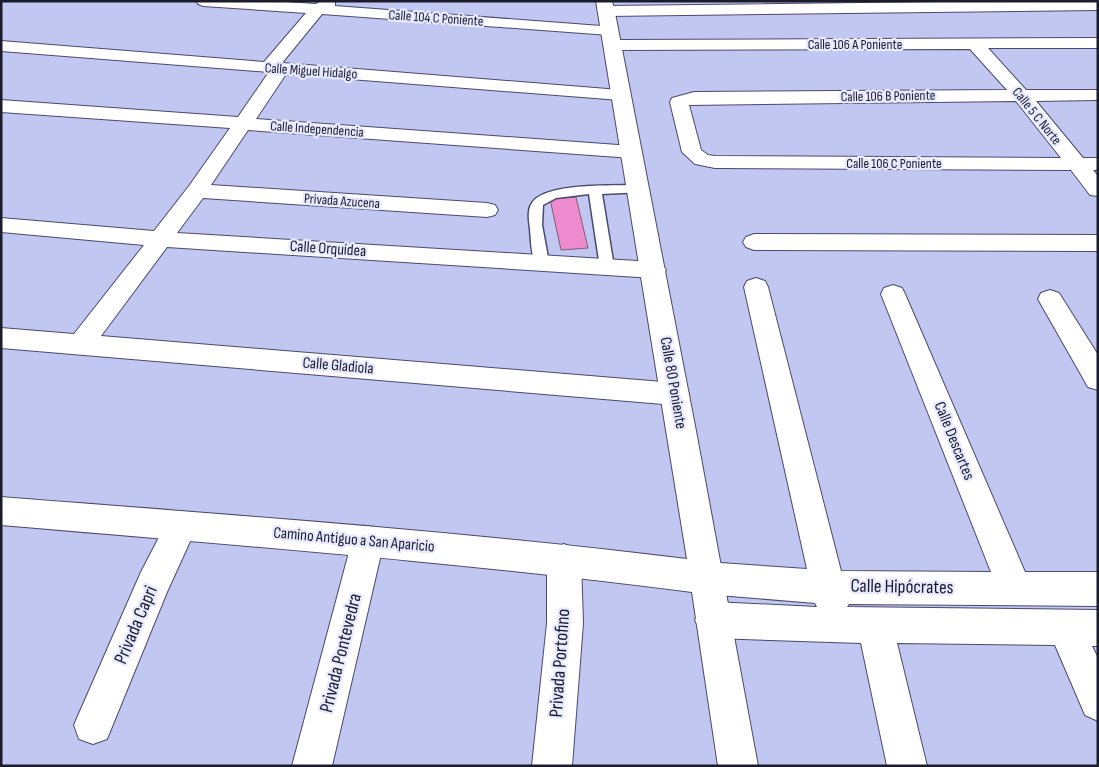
<svg xmlns="http://www.w3.org/2000/svg" width="1099" height="767" viewBox="0 0 1099 767" font-family="'Sofia Sans Condensed',sans-serif">
	<style>
		.building { fill: #ee8bce; stroke: #7f5b72 }
		.lines { fill: none; stroke-linecap: round; stroke-linejoin: round }
		.service-casing { stroke: #484a6e; stroke-width: 3 }
		.minor-casing { stroke: #484a6e; stroke-width: 2 }
		.tertiary-casing { stroke: #484a6e; stroke-width: 2 }
		.service { fill: #fff; fill-rule: evenodd }
		.minor { fill: #fff; fill-rule: evenodd }
		.tertiary { fill: #fff; fill-rule: evenodd }
		.labels { text-anchor: middle; dominant-baseline: central; stroke-width: 4.5; stroke-linejoin: round; paint-order: stroke }
		.far-street-label { font-size: 14px; fill: #1b1c2b; stroke: #e7e9ff }
		.street-label { font-size: 16px; fill: #1b1c2b; stroke: #e7e9ff }
		.near-street-label { font-size: 19px; fill: #1b1c2b; stroke: #e7e9ff }
	</style>
	<rect width="100%" height="100%" fill="#c2c7f1"/>
	<path class="building" d="M576 197 588 248 561 250 550 199Z"/>
	<g class="lines">
		<defs>
			<path id="service" d="M639 185 643 186 645 189 643 192 602 194 614 267 612 270H602L600 267 589 194 556 198 543 205 542 225 549 263 547 266H537C531 257 531 240 530 229 529 221 527 210 532 203 545 182 616 186 639 185Z"/>
			<path id="minor" d="M196 1H271L316 4 321 1H335V6L615 27 617 30 615 33 609 35 322 14 282 63 620 90 626 91 629 95 626 99 620 100 286 74 256 119 632 146 639 148 642 152 639 156 632 158 248 130 211 185 487 203 495 205 498 210 495 215 487 217 203 198 177 233 654 262 662 264 666 270 662 276 654 278 167 247 101 336 675 383 685 386 689 394 685 402 675 405 1 348V328L74 334 144 245 1 232V218L154 231 189 186 230 128 1 112V100L238 117 269 72 1 51V41L264 62 306 13 203 6 198 4Z
				M1026 1H1098V10L607 16 601 14 599 11 601 8 607 6Z
				M1098 38V48H988L1026 90H1098V100L1036 101 1083 158H1098V170H1093L1098 176V196L1090 195 1071 170 715 168 695 164 682 152 670 102 672 98 694 92 1007 90 970 49 613 50 607 49 605 45 607 41 613 40ZM1016 101 1061 158 715 156 708 155 701 150 689 105Z
				M754 234 1098 235V251L754 250 746 247 743 242 746 237Z
				M756 278 765 281 768 287 841 571 991 572 881 294 884 288 893 285 902 288 905 294 1025 572H1098V606L849 604 847 607 1098 610V646H1092L1098 658V721L1085 715 1055 645 897 643 927 766H887L861 643 713 638 701 632 695 620 701 608 713 602 817 607 815 603 706 594 694 590 689 578 694 566 706 562 807 569 744 287 747 281Z
				M1050 290 1059 293 1098 355V390L1088 387 1038 299 1041 293Z
				M181 511 192 516 197 526 167 592 107 739 93 744 79 739 74 725 141 572 170 516Z
				M368 526 380 530 384 541 332 766H292L352 541 356 530Z
				M564 544 576 549 581 560 583 623 572 766H532L547 623V560L552 549Z"/>
			<path id="tertiary" d="M596 1H612L615 13 696 431 758 766H718L692 592C462 562 232 545 1 525V497C230 515 459 531 687 559Z"/>
		</defs>
		<use href="#service" class="service-casing"/>
		<use href="#minor" class="minor-casing"/>
		<use href="#tertiary" class="tertiary-casing"/>
		<use href="#service" class="service"/>
		<use href="#minor" class="minor"/>
		<use href="#tertiary" class="tertiary"/>
	</g>
	<g class="labels">
		<g class="far-street-label">
			<text transform="translate(436 18) rotate(4)">Calle 104 C Poniente</text>
			<text x="855" y="44">Calle 106 A Poniente</text>
			<text transform="translate(311 71) rotate(4)">Calle Miguel Hidalgo</text>
			<text transform="translate(888 96) rotate(-1)">Calle 106 B Poniente</text>
			<text transform="translate(1037 116) rotate(51)">Calle 5 C Norte</text>
			<text transform="translate(317 129) rotate(4)">Calle Independencia</text>
			<text x="894" y="163">Calle 106 C Poniente</text>
			<text transform="translate(342 201) rotate(4)">Privada Azucena</text>
		</g>
		<g class="street-label">
			<text transform="translate(328 249) rotate(4)">Calle Orquídea</text>
			<text transform="translate(338 366) rotate(5)">Calle Gladiola</text>
			<text transform="translate(673 383) rotate(80)">Calle 80 Poniente</text>
			<text transform="translate(954 441) rotate(68)">Calle Descartes</text>
			<text transform="translate(354 540) rotate(5)">Camino Antiguo a San Aparicio</text>
		</g>
		<g class="near-street-label">
			<text transform="translate(902 587) rotate(1)">Calle Hipócrates</text>
			<text transform="translate(136 625) rotate(-67)">Privada Capri</text>
			<text transform="translate(341 653) rotate(-76)">Privada Pontevedra</text>
			<text transform="translate(560 663) rotate(-86)">Privada Portofino</text>
		</g>
	</g>
	<rect width="1099" height="767" fill="none" stroke="#1b1c2b" stroke-width="5"/>
</svg>
